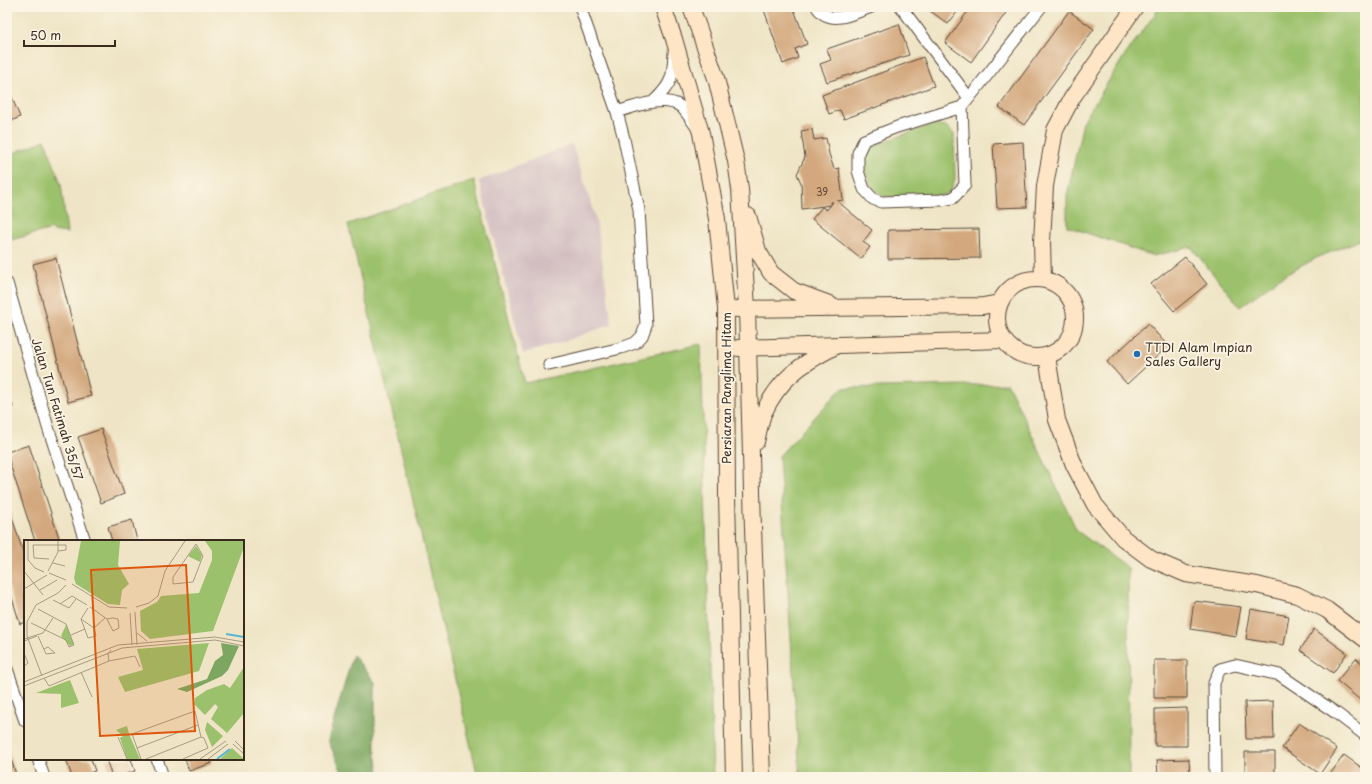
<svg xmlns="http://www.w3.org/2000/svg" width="1372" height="784" viewBox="0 0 1372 784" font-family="'Playpen Sans',sans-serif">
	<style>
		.industrial { fill: #d2bec1 }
		.green { fill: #9cc16c; stroke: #6c7645 }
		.forest { fill: #7da760; stroke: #5c683f }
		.building { fill: #d3a87e }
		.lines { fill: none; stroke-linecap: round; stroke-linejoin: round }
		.street-casing { stroke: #564637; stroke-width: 13 }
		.secondary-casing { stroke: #564637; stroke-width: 18 }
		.street { stroke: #fff; stroke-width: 11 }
		.secondary { stroke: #fde5c5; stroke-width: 16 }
		.poi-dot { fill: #1f6fb2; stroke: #fcf5e5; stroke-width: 1.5 }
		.labels { text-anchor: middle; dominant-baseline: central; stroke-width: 3.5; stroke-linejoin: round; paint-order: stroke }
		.number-label { font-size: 10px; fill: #614a36 }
		.poi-label { font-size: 12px; fill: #3b2a1e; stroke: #fcf5e5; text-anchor: start }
		.street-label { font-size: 12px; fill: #3b2a1e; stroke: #fcf5e5 }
		.inset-river { fill: none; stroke: #55b8d3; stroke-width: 2 }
		.inset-road { fill: none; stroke: #a79a83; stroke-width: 1 }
		.view { fill: #df570d; fill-opacity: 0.15; stroke: #df570d; stroke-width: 2 }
		.inset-edge { fill: none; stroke: #3b2a1e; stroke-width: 2 }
	</style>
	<rect width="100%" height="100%" fill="#fcf5e5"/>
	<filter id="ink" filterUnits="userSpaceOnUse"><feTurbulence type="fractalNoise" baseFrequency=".025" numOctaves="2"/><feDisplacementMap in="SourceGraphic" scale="8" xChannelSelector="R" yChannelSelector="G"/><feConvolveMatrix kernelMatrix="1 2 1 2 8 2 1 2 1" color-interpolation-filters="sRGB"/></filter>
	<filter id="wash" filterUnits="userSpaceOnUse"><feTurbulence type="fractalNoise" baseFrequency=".012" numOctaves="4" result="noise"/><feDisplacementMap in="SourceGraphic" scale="16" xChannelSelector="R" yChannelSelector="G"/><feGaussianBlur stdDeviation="0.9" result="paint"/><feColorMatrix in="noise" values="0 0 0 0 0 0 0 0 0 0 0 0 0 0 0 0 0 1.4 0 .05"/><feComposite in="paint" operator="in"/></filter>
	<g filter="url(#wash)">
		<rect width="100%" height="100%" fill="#efe5c6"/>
		<path class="industrial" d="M572 144 596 220 612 324 562 342 523 354 479 181Z"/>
		<path class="green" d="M1160 7H1365V238L1318 257 1278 279 1240 307 1191 247 1153 256 1067 226V196L1083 122 1123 58Z
			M933 124 946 126 954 134 955 179 951 191 944 195 885 197C866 186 862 172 866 152L872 146Z
			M45 140 61 184 67 233 53 231 52 229 7 241V181L9 180 7 174V156Z
			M474 180 525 383 701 344 713 777H478L348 224Z
			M1008 384 1077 531 1128 568 1129 777H800L779 456 842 388Z"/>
		<path class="forest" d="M353 655 375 682V748L380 777H344L328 740Z"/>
		<g id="blocks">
			<path class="building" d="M763 7H793L807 44 795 49 798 58 783 64Z
				M925 7H961L948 24Z
				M971 7H1010L971 62 945 43Z
				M1069 11 1094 29 1024 125 999 107Z
				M899 24 909 55 827 82 820 64 831 60 827 49Z
				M923 57 934 86 844 119 840 110 829 114 822 95Z
				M7 86 20 117 7 123Z
				M812 129 814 140 826 138 829 154 834 169 839 168 843 200 837 201 872 230 863 242 870 247 861 259 812 219 822 207 827 210 833 202H831V205L802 209 801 183 797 174 805 157 801 131Z
				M1023 142 1027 207 997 208 993 144Z
				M979 229 980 258 888 259V230Z
				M1185 257 1207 284 1174 311 1151 284Z
				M56 258 91 396 68 402 33 264Z
				M1148 324 1168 346 1127 384 1107 362Z
				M7 390 13 407 7 409Z
				M101 429 124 494 101 503 78 437Z
				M29 445 60 541H35L7 455V452Z
				M7 502 25 558V622L20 624 7 581Z
				M132 520 137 541H112L108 527Z
				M1194 601 1241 607 1236 636 1190 629Z
				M1251 609 1289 616 1284 645 1246 639Z
				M1314 629 1347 653 1333 673 1300 650Z
				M1356 658 1365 666V704L1337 681Z
				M1154 660H1187V698H1154Z
				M1273 701 1274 739H1246L1245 702Z
				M1187 708V746H1155V709Z
				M1299 723 1337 749 1320 774 1282 748Z
				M7 748 17 777H7Z
				M1245 752H1275V777H1245Z
				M1344 755 1365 770V777H1328Z
				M66 759H91L95 771 78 777H72Z
				M106 759H131L135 771 118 777H112Z
				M185 759H210L212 763 189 771Z
				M1189 759 1190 777H1158L1157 760Z"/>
		</g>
	</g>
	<g filter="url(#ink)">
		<use href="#blocks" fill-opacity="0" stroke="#564637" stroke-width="1"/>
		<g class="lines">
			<defs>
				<path id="street" d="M817 7C830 27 854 13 871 7
					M901 7 969 98
					M654 101C673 83 673 76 674 52
					M962 107 965 185 953 198 941 200 881 202 873 199 864 189 858 171V153L864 140 897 127Z
					M962 107 1041 7
					M617 112C634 107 663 95 680 106 685 110 693 122 697 128
					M7 283 47 424 85 541
					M549 365 621 348 635 343 642 336 646 325 639 210 624 139 617 112 580 7
					M7 669 25 721
					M38 759 44 777
					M157 759 163 777
					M1215 777 1214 683 1220 669 1235 665 1280 675 1336 713 1365 735"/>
				<path id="secondary" d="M663 7 674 39 701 133 717 219 726 309 727 497 734 777
					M691 7 716 78 736 161 740 189 747 309 753 528 762 777
					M748 216 758 251 771 273 794 291 829 304
					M997 318a39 39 0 1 1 78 0a39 39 0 1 1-78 0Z
					M1043 279 1042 242 1045 186 1055 130 1072 98 1135 7
					M737 309 983 306 999 303
					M738 348 1003 340
					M1047 356 1057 420 1074 465 1095 505 1123 538 1151 559 1186 574 1257 585 1297 595 1327 610 1365 639
					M756 442C758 433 760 423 763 414 779 379 801 364 834 347"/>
			</defs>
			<use href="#street" class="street-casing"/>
			<use href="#secondary" class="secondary-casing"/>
			<use href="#street" class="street"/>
			<use href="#secondary" class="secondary"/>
		</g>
	</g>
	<circle class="poi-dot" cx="1137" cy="354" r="4"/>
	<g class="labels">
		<g class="number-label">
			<text x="822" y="191">39</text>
		</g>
		<g class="poi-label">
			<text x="1145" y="347">TTDI Alam Impian<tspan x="1145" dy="14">Sales Gallery</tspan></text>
		</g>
		<g class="street-label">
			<text transform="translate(726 388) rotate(-90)">Persiaran Panglima Hitam</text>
			<text transform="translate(58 409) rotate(73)">Jalan Tun Fatimah 35/57</text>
		</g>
	</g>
	<g transform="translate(24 540)">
		<rect width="220" height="220" fill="#efe5c6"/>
		<path d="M57 1H96L94 25 105 44 98 50 96 65 84 64 52 44 50 38ZM181 1H220V7L189 91 126 99 117 91 116 71 133 62 137 56 175 53 188 20V11ZM172 6 178 15 176 22 164 16ZM42 85 50 104 46 106 37 96ZM185 103 175 131 101 152 94 137 119 130 113 109ZM220 127V173L203 193 187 179 194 167 191 164 181 175 170 164 171 158 183 150 200 144 206 148ZM46 140 55 163 37 168V154L12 153ZM183 182 199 196 188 207 181 190ZM103 186 105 194 116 219H103L96 198 99 196 92 190ZM208 208 220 219H196Z" fill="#9cc16c"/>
		<path d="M197 103 215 106 204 130 198 136 163 152 153 149 183 139 191 121 199 115Z" fill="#7da760"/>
		<path class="inset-river" d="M202 94 220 97M193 219 206 209"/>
		<path class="inset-road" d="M4 1V20L11 28 20 32M172 4 179 16 169 42 149 44V37ZM25 19 10 18 9 5H42V10L34 11M29 23 41 26M0 31 19 55M24 31 34 12V1M25 33 42 40M48 44 85 67 103 68M0 49 23 35M16 50 33 40M29 60 45 68 52 59M36 64 48 56 63 65M66 67 83 79M112 67 125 63 134 56 141 31 161 1M111 72 113 105M106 73 108 105M89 78 94 79 95 88 89 91 83 79ZM57 79 70 88 72 96 64 98ZM57 79 64 68M7 83 42 100 45 107 50 105 42 84 14 69M70 88 81 78M113 93 123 101M47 95 61 89M14 96 22 114 31 113 24 107 20 109M0 99 19 93 29 78M0 101 13 96M0 113 4 123 0 126M85 121 84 114 87 110M57 132 68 157M18 136 3 96V82L12 65 34 53 42 45M20 138 25 146 85 121 111 116 116 127M0 142 94 105 191 97 220 102M0 146 98 108 191 100 220 106M94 197 103 219M211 201 220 210M209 204 220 214M113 208 174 185M117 219 108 194 171 171 177 197 180 198 184 208 159 219M122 219 177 197M176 219 202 201M184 219 204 204"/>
		<path class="view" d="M162 25 171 191 76 196 67 30Z"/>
		<rect width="220" height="220" class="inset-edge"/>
	</g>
	<rect width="1372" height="784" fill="none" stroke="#fcf5e5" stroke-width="24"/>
	<path d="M24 40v6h91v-6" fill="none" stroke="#3b2a1e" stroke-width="2"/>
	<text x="30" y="40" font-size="12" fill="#3b2a1e" stroke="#fcf5e5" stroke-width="3" paint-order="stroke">50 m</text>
</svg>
